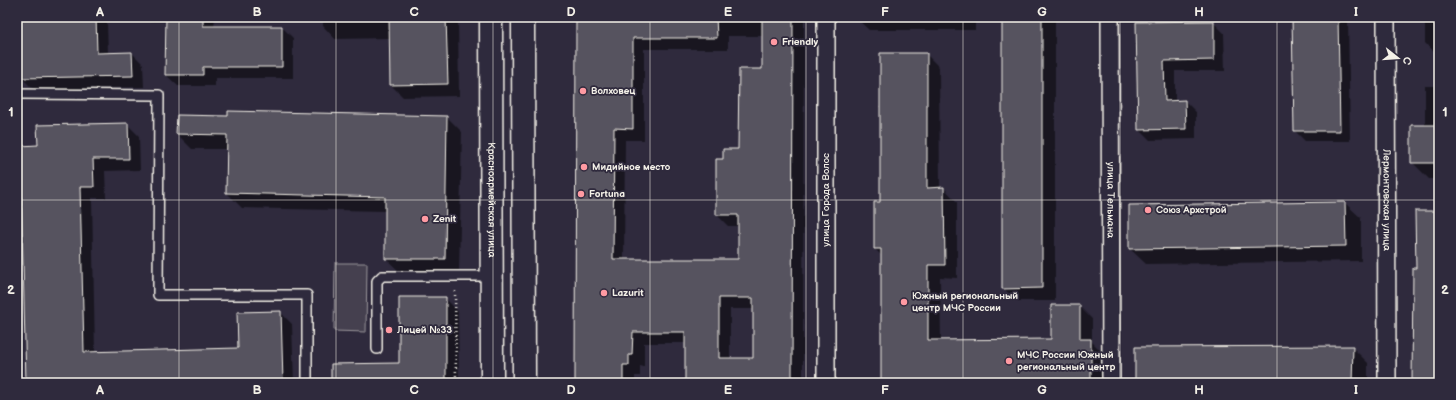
<svg xmlns="http://www.w3.org/2000/svg" width="1456" height="400" viewBox="0 0 1456 400" font-family="'Balsamiq Sans',sans-serif">
	<style>
		.green { fill: #454050; stroke: #9c989c }
		.shadow { fill: #0007; fill-rule: evenodd }
		.building { fill: #56525f; stroke: #f4f1e8; fill-rule: evenodd }
		.lines { fill: none; stroke-linecap: round; stroke-linejoin: round }
		.lane-casing { stroke: #f4f1e8; stroke-width: 12 }
		.street-casing { stroke: #f4f1e8; stroke-width: 20 }
		.primary-casing { stroke: #f4f1e8; stroke-width: 25 }
		.path { stroke: #f4f1e8; stroke-width: 2.5; stroke-dasharray: 1 3; stroke-linecap: butt }
		.lane { stroke: #2f2a3d; stroke-width: 9 }
		.street { stroke: #2f2a3d; stroke-width: 17 }
		.primary { stroke: #2f2a3d; stroke-width: 22 }
		.grid { fill: none; stroke: #f4f1e8; stroke-width: 1; stroke-opacity: 0.55 }
		.poi-dot { fill: #ff9aa2; stroke: #2f2a3d; stroke-width: 1.5 }
		.labels { text-anchor: middle; dominant-baseline: central; stroke-width: 3.5; stroke-linejoin: round; paint-order: stroke }
		.poi-label { font-size: 10px; font-weight: bold; fill: #f4f1e8; stroke: #2f2a3d; text-anchor: start }
		.street-label { font-size: 10px; fill: #f4f1e8; stroke: #2f2a3d }
		.neatline { fill: none; stroke: #f4f1e8; stroke-width: 1.5 }
		.grid-label { font-size: 13px; text-anchor: middle; font-weight: bold; fill: #f4f1e8 }
	</style>
	<rect width="100%" height="100%" fill="#2f2a3d"/>
	<filter id="ink" filterUnits="userSpaceOnUse"><feTurbulence type="fractalNoise" baseFrequency=".025" numOctaves="2"/><feDisplacementMap in="SourceGraphic" scale="8" xChannelSelector="R" yChannelSelector="G"/><feConvolveMatrix kernelMatrix="1 2 1 2 8 2 1 2 1" color-interpolation-filters="sRGB"/></filter>
	<g filter="url(#ink)">
		<path class="green" d="M335 263H367L366 332 334 331Z"/>
		<path class="shadow" d="M21 17H215L214 27H282L293 38V78H215V86H178L166 75V21L107 22 108 53H132L143 64 144 87 34 90 22 78Z
			M323 17H458L459 96 403 97 391 85V38L335 39 323 26Z
			M577 17H804L803 383H686V343H644V367L640 366V376H635V383H576ZM728 36H763V70L739 150 724 160 717 215 728 226H739V260H624L625 140H644V49H728ZM730 309H754V359H730Z
			M858 17H975V30H869L858 20Z
			M1003 17H1055V301H1017L1003 288Z
			M1293 17H1348L1350 141H1305L1295 131Z
			M1425 17H1439V57L1425 43Z
			M1213 22 1224 33 1225 71H1175V101H1185L1196 112V139L1150 140 1139 129 1137 23Z
			M926 54 939 67 940 188H944L957 202V278L940 277 941 341 1052 340 1079 306 1092 319V342L1103 353 1104 383H882V256L875 249 881 203Z
			M1425 86H1439V179H1429L1412 162 1425 126Z
			M447 117 462 132 459 273H401L386 259V211L242 208 227 193 228 149H192L177 134Z
			M127 124 139 136 140 170 105 171 106 198H92L95 353 239 349 280 312 292 324 294 383 27 382 21 146H39Z
			M1345 203 1361 218V261L1146 264 1130 249Z
			M445 298 458 311 459 383H332L400 364Z
			M1352 347 1368 363V383H1136Z"/>
		<path class="building" d="M19 17H96L97 53 132 52 133 76 21 78Z
			M166 17H203V26H282V67H203V75H165Z
			M389 17H446L448 84 390 85Z
			M576 17H716L717 38H633V129L614 128 613 259H738V215H716V159H723V149H738L739 69H762V17H793L792 383H685V332H633L632 355H629V365H623V383H575ZM719 298H753V358H719Z
			M1002 17H1042V288L1002 289Z
			M1292 17H1338L1340 131H1294Z
			M1214 21V60L1164 61 1165 101 1185 100 1186 129 1138 130 1136 22Z
			M880 53H927V188L944 187 945 265H928V340L1051 339V305H1080V339H1091V383H881V249H874V202H880Z
			M228 111 447 116 445 259H385V197L226 193 227 135 176 134 177 115 228 116Z
			M128 123 129 159H93L94 187H80L84 352 238 348 237 312 281 311 283 383 26 382 20 146 38 145 37 125Z
			M1411 125H1439V163H1411Z
			M1345 202 1346 246 1129 249V205Z
			M1415 211H1439V383H1412L1413 268H1416Z
			M399 297H446V383H331V364L399 363Z
			M1353 346 1352 383H1135V347Z"/>
		<g class="lines">
			<defs>
				<path id="lane" d="M17 94 159 95 158 295H307V383
					M377 349V281L382 276H492"/>
				<g id="street">
					<path d="M826 17V383"/>
					<path id="s1" d="M1110 17 1111 383"/>
					<path id="s2" d="M1386 17 1387 383"/>
				</g>
				<g id="primary">
					<path id="s3" d="M491 17 492 383"/>
					<path d="M523 17 524 383"/>
				</g>
			</defs>
			<use href="#lane" class="lane-casing"/>
			<use href="#street" class="street-casing"/>
			<use href="#primary" class="primary-casing"/>
			<path class="path" d="M455 291 456 383"/>
			<use href="#lane" class="lane"/>
			<use href="#street" class="street"/>
			<use href="#primary" class="primary"/>
		</g>
	</g>
	<path class="grid" d="M179 17V383M336 17V383M493 17V383M650 17V383M806 17V383M963 17V383M1120 17V383M1277 17V383M17 200H1439"/>
	<g class="poi-dot">
		<circle cx="774" cy="42" r="4"/>
		<circle cx="583" cy="91" r="4"/>
		<circle cx="584" cy="167" r="4"/>
		<circle cx="581" cy="194" r="4"/>
		<circle cx="1148" cy="210" r="4"/>
		<circle cx="425" cy="219" r="4"/>
		<circle cx="604" cy="293" r="4"/>
		<circle cx="904" cy="302" r="4"/>
		<circle cx="389" cy="330" r="4"/>
		<circle cx="1009" cy="361" r="4"/>
	</g>
	<g class="labels">
		<g class="poi-label">
			<text x="782" y="42">Friendly</text>
			<text x="591" y="91">Волховец</text>
			<text x="592" y="167">Мидийное место</text>
			<text x="589" y="194">Fortuna</text>
			<text x="1156" y="210">Союз Архстрой</text>
			<text x="433" y="219">Zenit</text>
			<text x="612" y="293">Lazurit</text>
			<text x="912" y="296">Южный региональный<tspan x="912" dy="12">центр МЧС России</tspan></text>
			<text x="397" y="330">Лицей №33</text>
			<text x="1017" y="355">МЧС России Южный<tspan x="1017" dy="12">региональный центр</tspan></text>
		</g>
		<g class="street-label">
			<text stroke="none"><textPath href="#s3" startOffset="183">Красноармейская улица</textPath></text>
			<text transform="translate(826 200) rotate(-90)">улица Города Волос</text>
			<text stroke="none"><textPath href="#s1" startOffset="183">улица Тельмана</textPath></text>
			<text stroke="none"><textPath href="#s2" startOffset="183">Лермонтовская улица</textPath></text>
		</g>
	</g>
	<rect width="1456" height="400" fill="none" stroke="#2f2a3d" stroke-width="44"/>
	<g transform="translate(1398 58) rotate(107)" stroke="#2f2a3d" stroke-width="3" paint-order="stroke">
	<path d="M0-3L7 15L0 10L-7 15Z" fill="#f4f1e8"/>
	<text y="-6" font-size="11" font-weight="bold" text-anchor="middle" fill="#f4f1e8">С</text>
	</g>
	<rect x="22" y="22" width="1412" height="356" class="neatline"/>
	<g class="grid-label">
		<text x="100" y="16">A</text>
		<text x="257" y="16">B</text>
		<text x="414" y="16">C</text>
		<text x="571" y="16">D</text>
		<text x="728" y="16">E</text>
		<text x="885" y="16">F</text>
		<text x="1042" y="16">G</text>
		<text x="1199" y="16">H</text>
		<text x="1356" y="16">I</text>
		<text x="11" y="116">1</text>
		<text x="1445" y="116">1</text>
		<text x="11" y="294">2</text>
		<text x="1445" y="294">2</text>
		<text x="100" y="394">A</text>
		<text x="257" y="394">B</text>
		<text x="414" y="394">C</text>
		<text x="571" y="394">D</text>
		<text x="728" y="394">E</text>
		<text x="885" y="394">F</text>
		<text x="1042" y="394">G</text>
		<text x="1199" y="394">H</text>
		<text x="1356" y="394">I</text>
	</g>
</svg>
